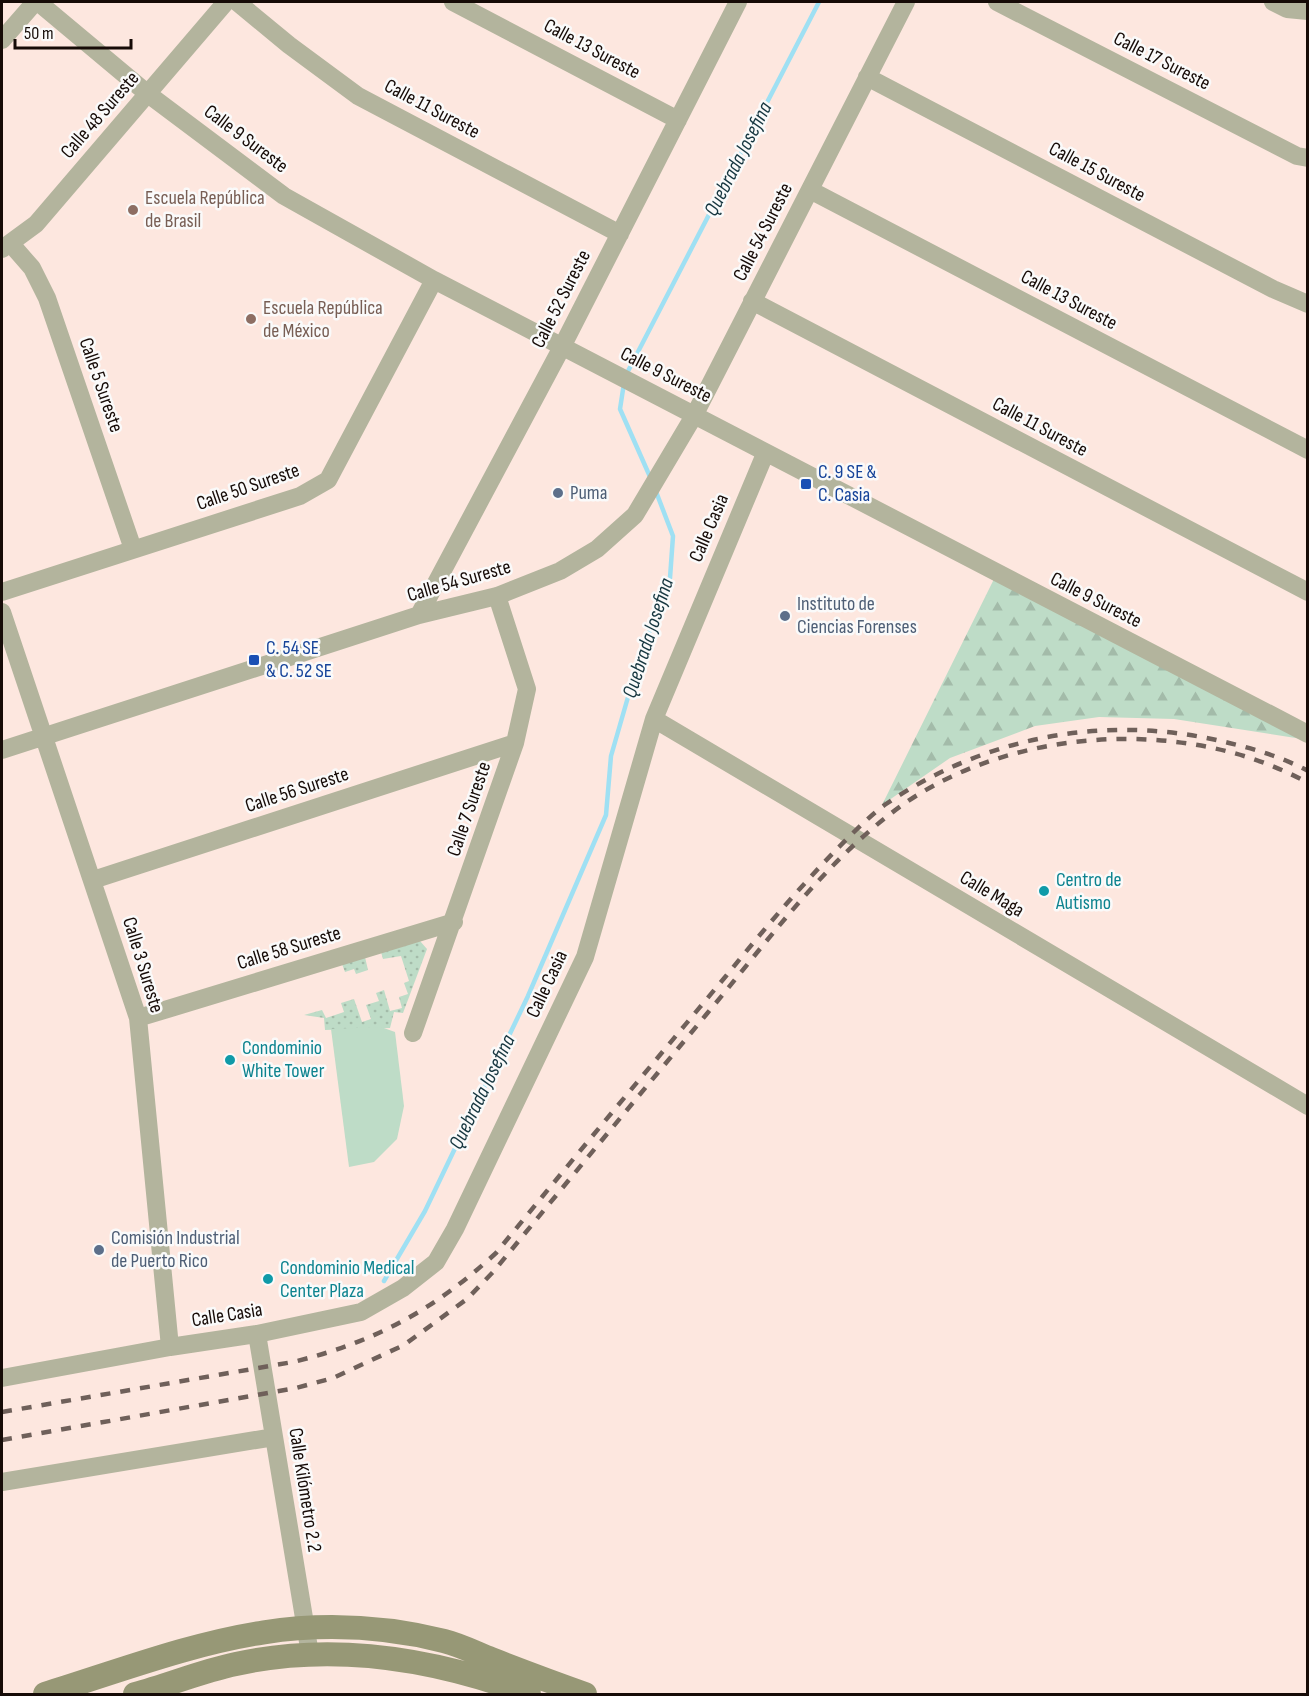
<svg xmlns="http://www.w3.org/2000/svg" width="1309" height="1696" viewBox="0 0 1309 1696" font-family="'Sofia Sans Condensed',sans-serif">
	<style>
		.grass { fill: url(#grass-dots) }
		.forest { fill: url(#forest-firs) }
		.park { fill: #bedcc7 }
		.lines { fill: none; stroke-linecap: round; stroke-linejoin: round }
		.stream { stroke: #9fe0f3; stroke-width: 4.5 }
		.minor { stroke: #b3b49d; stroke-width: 18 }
		.secondary { stroke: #979876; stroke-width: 24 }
		.rail { stroke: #6f605a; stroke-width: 4.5; stroke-dasharray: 10 10; stroke-linecap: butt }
		.education-dot { fill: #8d6e63; stroke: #fafafa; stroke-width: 2 }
		.transit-dot { fill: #1a4fb4; stroke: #fafafa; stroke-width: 2 }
		.service-dot { fill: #5c6f8a; stroke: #fafafa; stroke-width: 2 }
		.culture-dot { fill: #0f9aa8; stroke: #fafafa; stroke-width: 2 }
		.labels { text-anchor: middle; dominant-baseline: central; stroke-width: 5; stroke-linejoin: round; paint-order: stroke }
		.street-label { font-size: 20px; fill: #160b07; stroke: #fafafa }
		.education-label { font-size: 20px; fill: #785e54; stroke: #fafafa; text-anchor: start }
		.transit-label { font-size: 20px; fill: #164399; stroke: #fafafa; text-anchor: start }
		.service-label { font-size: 20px; fill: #4e5e75; stroke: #fafafa; text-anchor: start }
		.culture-label { font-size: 20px; fill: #0d838f; stroke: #fafafa; text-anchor: start }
		.water-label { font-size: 21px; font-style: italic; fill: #173740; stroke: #fafafa }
	</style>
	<defs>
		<pattern id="grass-dots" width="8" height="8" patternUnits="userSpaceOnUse" patternTransform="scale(1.5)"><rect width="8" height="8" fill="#bedcc7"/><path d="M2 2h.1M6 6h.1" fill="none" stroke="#a3bba9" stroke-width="1.8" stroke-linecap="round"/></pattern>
		<pattern id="forest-firs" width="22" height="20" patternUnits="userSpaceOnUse" patternTransform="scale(1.5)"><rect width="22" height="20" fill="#bedcc7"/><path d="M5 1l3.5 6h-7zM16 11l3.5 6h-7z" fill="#a3bba9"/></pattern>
	</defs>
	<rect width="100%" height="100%" fill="#fde7df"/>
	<path class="grass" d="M420 941 427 949 403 1013 394 1012 390 1028 325 1030 324 1018 304 1015 322 1010 326 1018 344 1012 341 1003 354 999 362 1022 371 1019 366 1005 379 1001 376 993 384 990 390 1011 402 1008 399 997 408 994 404 983 409 981 401 956 383 959 381 952Z
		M365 957 368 970 356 974 354 969 345 972 342 964Z"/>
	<path class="forest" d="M994 579 1302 739 1174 719 1099 717 1035 726 950 758 882 805Z"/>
	<path class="park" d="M381 1027 395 1032 404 1106 397 1139 374 1162 349 1167 331 1029Z"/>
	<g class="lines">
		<path class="stream" d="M626 375 819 2
			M624 383 620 409 651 479
			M384 1281 425 1211 528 996 606 815 611 756 639 659 670 578 673 536 655 489"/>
		<path class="minor" d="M38 2 148 94 284 196 434 280 1308 734
			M237 2 289 45 358 96 620 234
			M453 2 678 120
			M997 2 1297 156 1308 158
			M1273 2 1287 9 1308 11
			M2 40 35 2
			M867 77 1273 289 1308 304
			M810 190 1308 450
			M11 244 32 268 47 298 133 549
			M2 249 36 224 226 2
			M752 301 1308 592
			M2 592 300 496 328 480 434 280
			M2 612 138 1018 170 1347
			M419 615 563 345 738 2
			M654 719 1308 1106
			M2 750 419 615 497 596 560 571 597 549 635 515 695 414 906 2
			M93 880 515 743
			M138 1018 454 922
			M413 1033 515 743 527 689 497 596
			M257 1334 310 1654
			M2 1378 170 1347 257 1334 361 1312 403 1288 436 1262 455 1229 585 957 654 719 765 454
			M2 1482 274 1437"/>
		<path class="secondary" d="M45 1694C188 1649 291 1603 444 1641 460 1645 476 1653 491 1659 522 1671 554 1683 585 1694
			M135 1694C169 1685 202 1671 236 1664 335 1642 435 1659 529 1694"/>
		<path class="rail" d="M2 1412 293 1362C375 1342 434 1310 496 1253 572 1160 649 1068 726 976 761 933 797 890 836 850 851 835 868 817 886 804 987 735 1111 713 1229 743 1255 749 1284 758 1308 771
			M2 1440 296 1388 333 1378 404 1345 467 1299 494 1271C567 1182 641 1093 715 1004 769 939 822 867 889 815 1000 727 1184 714 1308 783"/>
	</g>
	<g class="education-dot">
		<circle cx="133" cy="210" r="6"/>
		<circle cx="251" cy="319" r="6"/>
	</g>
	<g class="transit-dot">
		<rect x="800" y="478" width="12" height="12" rx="3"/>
		<rect x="248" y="654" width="12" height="12" rx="3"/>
	</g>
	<g class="service-dot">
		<circle cx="558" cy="493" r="6"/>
		<circle cx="785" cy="616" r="6"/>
		<circle cx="99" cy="1250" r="6"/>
	</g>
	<g class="culture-dot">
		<circle cx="1044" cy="891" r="6"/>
		<circle cx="230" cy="1060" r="6"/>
		<circle cx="268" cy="1279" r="6"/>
	</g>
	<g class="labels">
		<g class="street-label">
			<text transform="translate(592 49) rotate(28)">Calle 13 Sureste</text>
			<text transform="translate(1162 61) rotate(27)">Calle 17 Sureste</text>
			<text transform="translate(432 109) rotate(28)">Calle 11 Sureste</text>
			<text transform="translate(100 115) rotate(-49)">Calle 48 Sureste</text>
			<text transform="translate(246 139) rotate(37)">Calle 9 Sureste</text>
			<text transform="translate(1097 172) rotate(28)">Calle 15 Sureste</text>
			<text transform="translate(763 232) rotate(-63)">Calle 54 Sureste</text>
			<text transform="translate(561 299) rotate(-63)">Calle 52 Sureste</text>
			<text transform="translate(1069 300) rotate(28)">Calle 13 Sureste</text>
			<text transform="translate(666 375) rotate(27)">Calle 9 Sureste</text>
			<text transform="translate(101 385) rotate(71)">Calle 5 Sureste</text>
			<text transform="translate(1040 427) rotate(28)">Calle 11 Sureste</text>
			<text transform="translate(248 487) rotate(-19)">Calle 50 Sureste</text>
			<text transform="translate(709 528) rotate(-67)">Calle Casia</text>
			<text transform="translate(459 581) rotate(-16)">Calle 54 Sureste</text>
			<text transform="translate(1096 600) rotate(27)">Calle 9 Sureste</text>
			<text transform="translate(297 790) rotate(-18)">Calle 56 Sureste</text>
			<text transform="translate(469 809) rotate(-71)">Calle 7 Sureste</text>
			<text transform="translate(992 894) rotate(31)">Calle Maga</text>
			<text transform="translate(289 948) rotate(-17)">Calle 58 Sureste</text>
			<text transform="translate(143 965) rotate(73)">Calle 3 Sureste</text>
			<text transform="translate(547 984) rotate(-65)">Calle Casia</text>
			<text transform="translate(227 1315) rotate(-9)">Calle Casia</text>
			<text transform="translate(305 1490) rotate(81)">Calle Kilómetro 2.2</text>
		</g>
		<g class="education-label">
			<text x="145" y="198">Escuela República<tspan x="145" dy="23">de Brasil</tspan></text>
			<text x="263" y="308">Escuela República<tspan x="263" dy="23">de México</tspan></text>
		</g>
		<g class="transit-label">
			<text x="818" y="472">C. 9 SE &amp;<tspan x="818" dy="23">C. Casia</tspan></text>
			<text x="266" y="648">C. 54 SE<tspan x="266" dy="23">&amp; C. 52 SE</tspan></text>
		</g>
		<g class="service-label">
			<text x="570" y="493">Puma</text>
			<text x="797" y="604">Instituto de<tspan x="797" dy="23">Ciencias Forenses</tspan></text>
			<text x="111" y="1238">Comisión Industrial<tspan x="111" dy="23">de Puerto Rico</tspan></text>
		</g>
		<g class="culture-label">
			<text x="1056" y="880">Centro de<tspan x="1056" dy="23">Autismo</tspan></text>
			<text x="242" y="1048">Condominio<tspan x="242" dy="23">White Tower</tspan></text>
			<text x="280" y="1268">Condominio Medical<tspan x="280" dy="23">Center Plaza</tspan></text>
		</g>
		<g class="water-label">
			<text transform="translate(738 159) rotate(-63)">Quebrada Josefina</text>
			<text transform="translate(648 638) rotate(-72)">Quebrada Josefina</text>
			<text transform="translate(482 1092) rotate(-64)">Quebrada Josefina</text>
		</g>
	</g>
	<rect width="1309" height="1696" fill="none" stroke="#160b07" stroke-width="6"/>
	<path d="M15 39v9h116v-9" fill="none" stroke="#160b07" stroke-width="3"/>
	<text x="24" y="39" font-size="18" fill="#160b07" stroke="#fafafa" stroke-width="4.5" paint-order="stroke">50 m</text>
</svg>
